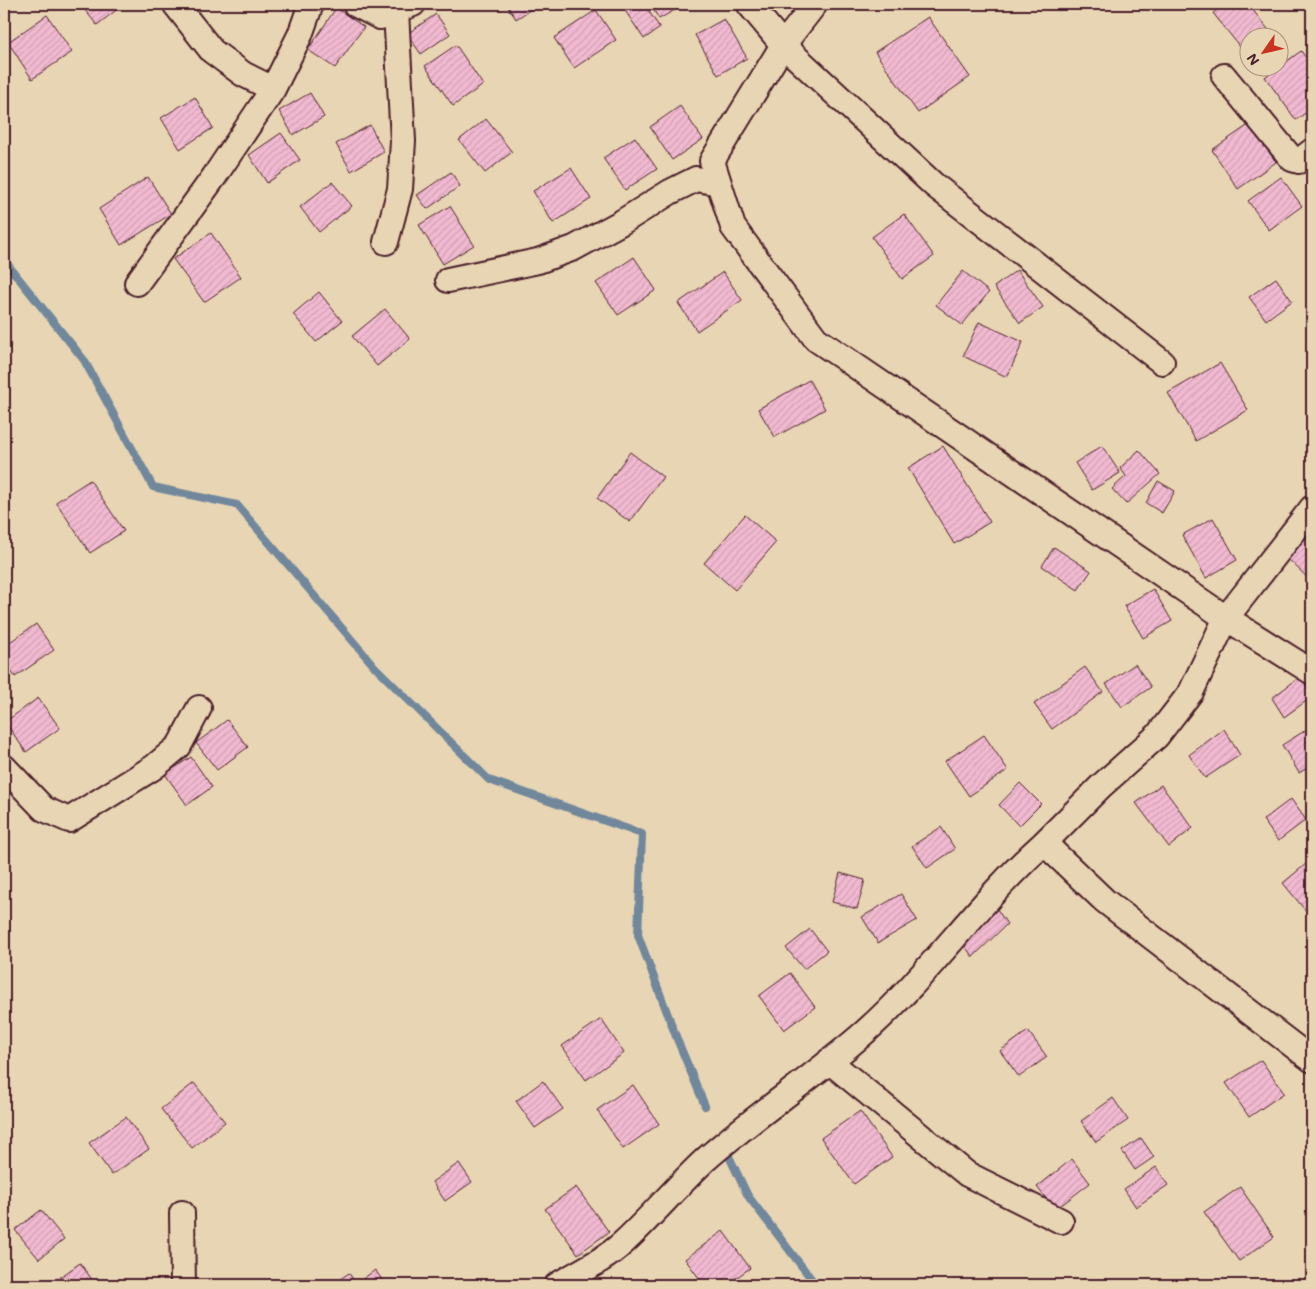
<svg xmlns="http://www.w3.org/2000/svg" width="1316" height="1289" viewBox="0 0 1316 1289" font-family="Mali,sans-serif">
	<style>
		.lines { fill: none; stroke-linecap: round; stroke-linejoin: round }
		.stream { stroke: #6f879c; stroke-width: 8 }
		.building { fill: url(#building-hatch); stroke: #4a1f2b }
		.street-casing { stroke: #4a1f2b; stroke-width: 28 }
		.street { stroke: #e8d5b3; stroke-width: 24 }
	</style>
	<defs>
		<pattern id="building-hatch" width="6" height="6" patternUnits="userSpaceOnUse" patternTransform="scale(1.25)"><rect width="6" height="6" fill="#f1bad1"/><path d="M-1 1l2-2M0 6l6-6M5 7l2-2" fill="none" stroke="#d09fb4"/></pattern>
	</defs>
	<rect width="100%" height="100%" fill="#e8d5b3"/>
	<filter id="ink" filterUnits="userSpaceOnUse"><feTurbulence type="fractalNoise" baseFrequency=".02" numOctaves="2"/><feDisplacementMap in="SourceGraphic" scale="10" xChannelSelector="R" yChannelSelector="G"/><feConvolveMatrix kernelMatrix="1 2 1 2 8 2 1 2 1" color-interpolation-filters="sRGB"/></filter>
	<g filter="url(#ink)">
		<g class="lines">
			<path class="stream" d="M4 260 84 360 153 487 237 505 375 667 489 780 642 834 638 935 677 1039 705 1106
				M725 1148 748 1196 816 1285"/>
		</g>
		<path class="building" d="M80 4H124L97 25Z
			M506 4H539L516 19Z
			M626 4H644L660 28 644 39 622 6Z
			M650 4H685L659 19Z
			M1225 4H1248L1275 38H1248V57L1213 13Z
			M336 8 364 27 335 68 308 50Z
			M596 10 616 40 574 68 554 38Z
			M436 14 450 34 421 54 407 34Z
			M47 15 72 52 32 79 8 42Z
			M928 17 970 77 918 113 875 52Z
			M724 19 747 58 718 75 695 35Z
			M456 45 483 85 453 106 425 66Z
			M1301 51 1312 66V108L1296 120 1265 77Z
			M310 93 324 117 293 135 279 111Z
			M195 97 213 128 180 149 161 118Z
			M680 106 703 139 672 160 650 127Z
			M486 119 512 152 485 173 459 140Z
			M1250 124 1276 162 1238 189 1212 150Z
			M370 125 384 152 351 171 336 144Z
			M281 133 300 160 267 183 249 155Z
			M635 137 657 169 625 190 603 158Z
			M571 168 591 199 553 223 533 191Z
			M451 172 460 186 427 209 417 195Z
			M148 177 171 214 121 245 99 209Z
			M1281 177 1302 206 1269 230 1248 201Z
			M332 182 352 206 319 232 300 207Z
			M450 206 474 245 443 264 419 225Z
			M904 214 934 256 902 279 872 237Z
			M211 233 241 277 204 302 173 259Z
			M634 257 656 290 618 315 596 283Z
			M1017 270 1043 307 1020 323 994 287Z
			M963 271 989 292 962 325 936 305Z
			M723 272 742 300 697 331 678 303Z
			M1276 278 1292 301 1266 320 1249 297Z
			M319 292 342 321 316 342 293 314Z
			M385 309 410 339 377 366 352 336Z
			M979 322 1023 342 1007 377 963 356Z
			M1220 363 1248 410 1196 441 1168 393Z
			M809 380 825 409 775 437 758 409Z
			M943 446 990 522 954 544 908 468Z
			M1102 446 1120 473 1092 490 1075 463Z
			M1139 450 1160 474 1126 504 1112 489 1126 476 1120 468Z
			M630 452 663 477 630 522 597 498Z
			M90 480 124 531 90 553 56 502Z
			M1158 481 1175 491 1162 513 1146 503Z
			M745 515 776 542 735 590 704 563Z
			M1213 518 1237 560 1206 578 1182 535Z
			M1312 528V582L1285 556Z
			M1054 547 1091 571 1078 590 1042 566Z
			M1153 589 1172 621 1143 638 1124 606Z
			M36 624 54 650 15 677 4 660V646Z
			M1135 664 1151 687 1122 707 1106 684Z
			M1085 667 1103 692 1052 729 1034 704Z
			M1301 676 1312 697 1284 717 1272 698Z
			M38 698 60 728 26 752 5 722Z
			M227 720 248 747 217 770 196 743Z
			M1224 729 1240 755 1205 778 1189 755Z
			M1306 730 1312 739V765L1299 773 1282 745Z
			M984 735 1008 770 969 796 945 761Z
			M191 757 212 787 187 805 165 774Z
			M1020 783 1041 804 1019 826 999 805Z
			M1161 785 1193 828 1169 847 1136 803Z
			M1291 799 1306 820 1278 841 1263 820Z
			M941 827 955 849 927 868 912 846Z
			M1312 859V904L1305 910 1283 883Z
			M840 873 865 880 857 909 832 902Z
			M986 893 1007 924 973 957 951 928Z
			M901 894 917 920 878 943 862 917Z
			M810 929 827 951 804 969 786 948Z
			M790 973 815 1007 784 1030 759 996Z
			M601 1019 624 1053 586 1080 562 1046Z
			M1028 1031 1047 1057 1019 1077 1000 1051Z
			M1261 1060 1284 1093 1249 1117 1226 1083Z
			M543 1081 563 1109 535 1128 516 1101Z
			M194 1083 225 1122 192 1148 161 1109Z
			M633 1085 659 1124 623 1149 597 1110Z
			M1113 1098 1128 1120 1096 1142 1081 1121Z
			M860 1111 892 1157 854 1184 821 1138Z
			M126 1117 149 1149 112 1175 89 1143Z
			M1141 1138 1154 1157 1135 1170 1122 1151Z
			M1072 1159 1090 1183 1055 1210 1037 1187Z
			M459 1163 472 1182 445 1201 432 1182Z
			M1156 1167 1168 1185 1136 1207 1124 1189Z
			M576 1187 609 1232 578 1254 545 1209Z
			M1240 1187 1274 1237 1239 1261 1204 1212Z
			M41 1210 64 1239 39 1259 15 1230Z
			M723 1231 750 1268 726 1285H704L685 1259Z
			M80 1263 96 1285H49Z
			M375 1270 386 1285H332L349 1273 356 1284Z"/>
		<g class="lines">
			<defs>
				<path id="street" d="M175 4 212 51 243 74 273 89 300 35 311 4
					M355 4 380 17 413 4
					M749 4 783 45 934 185 1162 362
					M815 4 783 45 712 161 733 227 816 339 1226 618 1312 672
					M1224 76 1292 159 1299 161 1312 151
					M386 242 400 189 403 141 396 11
					M448 280 538 261 574 248 622 222 670 192 696 179 719 183
					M137 283 214 177 273 89
					M1312 508 1226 618 1191 692 1157 736 1101 786 1044 843 1105 901 1312 1060
					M4 767 44 809 69 820 154 767 179 746 199 708
					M829 1061 967 1174 1061 1221
					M182 1213 183 1285
					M557 1285C579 1272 605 1260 624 1242 652 1216 677 1186 706 1159 757 1114 814 1077 865 1032 930 974 979 901 1044 843"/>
			</defs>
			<use href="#street" class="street-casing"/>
			<use href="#street" class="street"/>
		</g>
	</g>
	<rect width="1316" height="1289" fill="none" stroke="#e8d5b3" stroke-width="20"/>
	<rect x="10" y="10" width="1296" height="1269" fill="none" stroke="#4a1f2b" stroke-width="2" filter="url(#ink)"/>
	<g transform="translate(1264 52) rotate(236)"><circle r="24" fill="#e8d5b3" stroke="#a98c7d"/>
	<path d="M0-4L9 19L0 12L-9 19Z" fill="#c8321e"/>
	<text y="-8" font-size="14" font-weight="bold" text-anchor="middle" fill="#4a1f2b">N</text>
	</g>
</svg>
